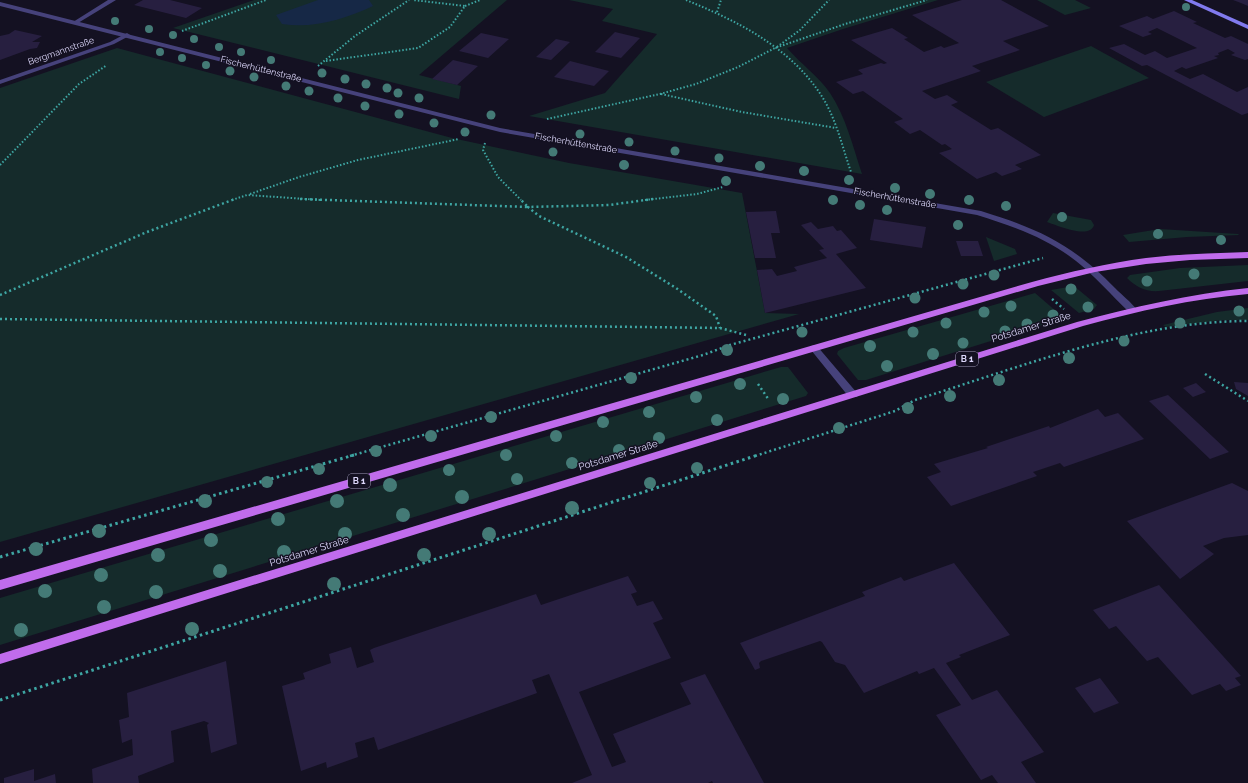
<svg xmlns="http://www.w3.org/2000/svg" width="1248" height="783" viewBox="0 0 1248 783" font-family="Raleway,sans-serif">
	<style>
		.green { fill: #152b2b }
		.water { fill: #162846 }
		.building { fill: #271f40 }
		.lines { fill: none; stroke-linecap: round; stroke-linejoin: round }
		.path-far2 { stroke: #3ea6a3; stroke-width: 2; stroke-dasharray: 1.5 2; stroke-linecap: butt }
		.path-far1 { stroke: #3ea6a3; stroke-width: 2.5; stroke-dasharray: 2 3; stroke-linecap: butt }
		.path { stroke: #3ea6a3; stroke-width: 3; stroke-dasharray: 2.5 3.5; stroke-linecap: butt }
		.service { fill: #46427b; fill-rule: evenodd }
		.minor { fill: #46427b; fill-rule: evenodd }
		.tertiary { fill: #46427b; fill-rule: evenodd }
		.secondary { fill: #817aee; fill-rule: evenodd }
		.primary { fill: #c06cec; fill-rule: evenodd }
		.tree { fill: #447a76 }
		.labels { text-anchor: middle; dominant-baseline: central; stroke-width: 3; stroke-linejoin: round; paint-order: stroke }
		.far-street-label { font-size: 9px; fill: #dcd7fa; stroke: #141122 }
		.shield { fill: #141122; stroke: #a09cb9; stroke-width: 1 }
		.shield-label { font-size: 9px; font-weight: bold; fill: #dcd7fa }
		.street-label { font-size: 10px; fill: #dcd7fa; stroke: #141122 }
	</style>
	<rect width="100%" height="100%" fill="#141122"/>
	<path class="green" d="M254 0H507L419 75 461 86 459 99 173 28Z
		M569 0H938L843 29 787 48C801 64 818 76 830 93 846 117 853 147 862 174L529 116 605 93 657 34 602 21 613 9Z
		M1037 0H1075L1091 8 1065 15Z
		M1091 46 1149 78 1044 117 986 82Z
		M117 48 452 138 569 163 742 193 765 313 799 314 0 542V88Z
		M1053 213 1091 220 1094 225C1090 240 1056 225 1047 222Z
		M1160 229 1238 234 1239 235 1187 237 1129 242 1123 235Z
		M986 237 1015 249 1017 254 994 261Z
		M1248 265V281L1159 291C1146 292 1136 287 1127 278L1130 275 1180 268Z
		M1074 286 1097 305 1094 309 1079 313 1051 290Z
		M1035 293 1064 318 866 380H858L837 354 838 351 844 348Z
		M1248 308V320H1223L1166 327 1163 325 1217 312Z
		M781 367H788L808 393 806 396 0 645V598Z"/>
	<path class="water" d="M318 0H369L373 6C345 19 313 29 282 24L276 15Z"/>
	<path class="building" d="M143 0H170L202 8 186 18 134 5Z
		M962 0H1001L1049 26 1003 41 1020 50 972 66 981 71 922 91 935 99 947 95 958 102 951 105 991 130 998 128 1041 155 1015 165 1022 169 1002 176 996 172 977 179 939 153 952 149 945 144 942 145 920 130 910 134 894 122 903 119 863 91 853 94 836 82 863 74 858 70 881 63 884 64 887 63 851 40 892 28 908 38 904 39 924 52 941 46 944 48 959 43 912 15Z
		M1233 0H1248V6L1241 3Z
		M1174 11 1197 22 1193 23 1225 38 1231 36 1248 44V59L1245 60 1231 55 1235 53 1228 49 1218 53 1219 55 1214 56 1218 58 1186 69 1182 67 1174 71 1190 79 1203 74 1237 92 1248 87V113L1242 115 1147 65 1142 66 1109 48 1124 44 1145 55 1155 51 1167 58 1197 48 1157 28 1148 32 1152 34 1143 37 1119 26 1147 16 1153 19Z
		M15 30 42 36 32 42H40L37 48 30 49 0 60V36L9 34Z
		M615 32 640 38 621 58 595 52Z
		M481 33 509 39 488 58 459 51Z
		M556 39 570 42 551 60 536 57Z
		M453 60 478 66 457 85 432 79Z
		M570 61 609 71 594 86 554 77Z
		M776 211 780 233H771L776 258H755L746 212Z
		M874 219 926 227 922 248 870 240Z
		M811 222 818 229 833 226 837 231 841 230 857 248 836 254 866 288 765 313 757 270 772 269 777 276 797 271 794 267 827 258 819 250 824 249 801 225Z
		M956 241H978L983 256H961Z
		M1234 382 1248 383V396L1236 389Z
		M1196 383 1206 392 1193 397 1183 388Z
		M1168 395 1229 452 1210 459 1149 401Z
		M1098 409 1105 417 1118 413 1144 439 1064 467 1060 463 1033 472 1037 476 951 506 927 477 941 472 934 464 988 448 986 447 1049 426 1050 428Z
		M1232 483 1248 491V535L1224 538 1203 546 1214 554 1180 579 1127 521Z
		M954 563 1010 635 959 655 961 657 946 663 972 700 997 690 1044 752 1021 762 1036 783H998L992 775 981 780 936 715 961 705 934 668 919 674 917 671 864 693 845 665 835 662 822 642 820 641 761 661 759 663 760 668 755 670 740 643 865 596 862 592 901 577 904 581Z
		M628 576 637 592 631 594 637 606 653 601 663 619 653 623 671 658 579 692 612 767 626 762 613 734 691 704 680 683 705 674 764 783H713L712 781 708 783H572L592 775 549 674 532 680 537 693 378 750 374 737 355 743 358 757 327 768 326 762 301 771 282 686 305 679 303 673 331 663 329 654 351 647 357 668 374 662 370 650 374 648 536 594 541 605Z
		M1159 585 1241 676 1235 678 1241 685 1226 691 1220 684 1192 695 1158 657 1147 661 1116 626 1109 629 1093 610Z
		M226 661 237 744 211 753 207 725 209 723 204 721 171 731 174 762 138 776 139 783H93L92 769 133 755 132 739 122 743 119 720 129 717 127 693Z
		M1100 678 1119 703 1094 713 1075 688Z
		M34 769V781L55 774 56 783H4V778Z"/>
	<g class="lines">
		<path class="path-far2" d="M686 0C737 21 790 47 821 95 836 118 842 146 851 172
			M465 6 480 0
			M717 12 721 0
			M182 31 266 0
			M777 47 800 30 829 0
			M326 61 418 48 450 27 465 6 413 0
			M318 66 355 36 409 0
			M661 94 742 112 836 128
			M547 119 660 94 696 84 738 67 775 48 845 24 927 0
			M485 143 483 150 498 177 521 200
			M0 165 79 84 107 65
			M250 194 299 177 358 160 459 139
			M232 200 247 195 321 200
			M645 200 697 194 723 187"/>
		<path class="path-far1" d="M300 199 528 207 520 199
			M653 199 609 205 528 207 539 216 626 257 676 288 716 316 720 328
			M0 295 147 232 235 199
			M1052 299 1064 309
			M0 319 720 328 746 335
			M1205 374 1248 401
			M758 384 769 400
			M350 456 703 355 730 345 1043 258
			M755 456 895 411 915 400C1021 367 1136 321 1248 321"/>
		<path class="path" d="M0 557 354 455
			M0 700 758 455"/>
		<path class="service" d="M814 345 817 346 857 393 858 395 857 397H849L811 350 809 348 811 346Z"/>
		<path class="minor" d="M108 0H116L78 23 73 22Z
			M127 33 130 35 129 36 114 44 0 84V80L110 42Z"/>
		<path class="tertiary" d="M0 2 500 128 981 211C1039 229 1072 244 1115 288 1122 295 1131 302 1137 310L1132 313 1129 312C1111 295 1095 276 1076 261 1047 238 1012 226 977 215L500 132 0 6Z"/>
		<path class="secondary" d="M1184 0H1192L1248 25V29Z"/>
		<path class="primary" d="M1248 252V258L1190 260 1146 264 1095 272 1038 286 0 590V580L1032 282C1069 272 1108 263 1146 258 1180 254 1214 253 1248 252Z
			M1248 288V294C1192 299 1138 311 1083 326L0 664V654L1077 322C1133 307 1190 294 1248 288Z"/>
	</g>
	<g class="tree">
		<circle cx="1186" cy="7" r="4"/>
		<circle cx="115" cy="21" r="4"/>
		<circle cx="149" cy="29" r="4"/>
		<circle cx="173" cy="35" r="4"/>
		<circle cx="194" cy="39" r="4"/>
		<circle cx="219" cy="47" r="4"/>
		<circle cx="160" cy="52" r="4"/>
		<circle cx="241" cy="52" r="4"/>
		<circle cx="182" cy="58" r="4"/>
		<circle cx="271" cy="60" r="4"/>
		<circle cx="206" cy="65" r="4"/>
		<circle cx="230" cy="71" r="4.5"/>
		<circle cx="322" cy="73" r="4.5"/>
		<circle cx="254" cy="77" r="4.5"/>
		<circle cx="345" cy="79" r="4.5"/>
		<circle cx="366" cy="84" r="4.5"/>
		<circle cx="286" cy="86" r="4.5"/>
		<circle cx="387" cy="88" r="4.5"/>
		<circle cx="309" cy="91" r="4.5"/>
		<circle cx="398" cy="93" r="4.5"/>
		<circle cx="338" cy="98" r="4.5"/>
		<circle cx="419" cy="98" r="4.5"/>
		<circle cx="365" cy="106" r="4.5"/>
		<circle cx="399" cy="114" r="4.5"/>
		<circle cx="491" cy="115" r="4.5"/>
		<circle cx="434" cy="123" r="4.5"/>
		<circle cx="465" cy="132" r="4.5"/>
		<circle cx="580" cy="134" r="4.5"/>
		<circle cx="629" cy="142" r="4.5"/>
		<circle cx="675" cy="151" r="4.5"/>
		<circle cx="553" cy="152" r="4.5"/>
		<circle cx="719" cy="158" r="4.5"/>
		<circle cx="624" cy="165" r="5"/>
		<circle cx="760" cy="166" r="5"/>
		<circle cx="804" cy="171" r="5"/>
		<circle cx="849" cy="180" r="5"/>
		<circle cx="726" cy="181" r="5"/>
		<circle cx="895" cy="188" r="5"/>
		<circle cx="930" cy="194" r="5"/>
		<circle cx="833" cy="200" r="5"/>
		<circle cx="969" cy="200" r="5"/>
		<circle cx="860" cy="205" r="5"/>
		<circle cx="1006" cy="206" r="5"/>
		<circle cx="887" cy="210" r="5"/>
		<circle cx="1062" cy="217" r="5"/>
		<circle cx="958" cy="225" r="5"/>
		<circle cx="1158" cy="234" r="5"/>
		<circle cx="1221" cy="240" r="5"/>
		<circle cx="1194" cy="274" r="5.5"/>
		<circle cx="994" cy="275" r="5.5"/>
		<circle cx="1147" cy="281" r="5.5"/>
		<circle cx="963" cy="284" r="5.5"/>
		<circle cx="1071" cy="289" r="5.5"/>
		<circle cx="915" cy="298" r="5.5"/>
		<circle cx="1011" cy="306" r="5.5"/>
		<circle cx="1088" cy="307" r="5.5"/>
		<circle cx="1239" cy="311" r="5.5"/>
		<circle cx="984" cy="312" r="5.5"/>
		<circle cx="1053" cy="315" r="5.5"/>
		<circle cx="946" cy="323" r="5.5"/>
		<circle cx="1180" cy="323" r="5.5"/>
		<circle cx="1027" cy="324" r="5.5"/>
		<circle cx="1005" cy="331" r="5.5"/>
		<circle cx="802" cy="332" r="5.5"/>
		<circle cx="913" cy="332" r="5.5"/>
		<circle cx="1124" cy="341" r="5.5"/>
		<circle cx="963" cy="343" r="5.5"/>
		<circle cx="870" cy="346" r="6"/>
		<circle cx="727" cy="350" r="6"/>
		<circle cx="933" cy="354" r="6"/>
		<circle cx="1069" cy="358" r="6"/>
		<circle cx="887" cy="366" r="6"/>
		<circle cx="631" cy="378" r="6"/>
		<circle cx="999" cy="380" r="6"/>
		<circle cx="740" cy="384" r="6"/>
		<circle cx="950" cy="396" r="6"/>
		<circle cx="696" cy="397" r="6"/>
		<circle cx="783" cy="399" r="6"/>
		<circle cx="908" cy="408" r="6"/>
		<circle cx="649" cy="412" r="6"/>
		<circle cx="491" cy="417" r="6"/>
		<circle cx="717" cy="420" r="6"/>
		<circle cx="603" cy="422" r="6"/>
		<circle cx="839" cy="428" r="6"/>
		<circle cx="431" cy="436" r="6"/>
		<circle cx="556" cy="436" r="6"/>
		<circle cx="659" cy="438" r="6"/>
		<circle cx="619" cy="450" r="6"/>
		<circle cx="376" cy="451" r="6"/>
		<circle cx="506" cy="455" r="6"/>
		<circle cx="572" cy="463" r="6"/>
		<circle cx="697" cy="468" r="6"/>
		<circle cx="319" cy="469" r="6"/>
		<circle cx="449" cy="470" r="6"/>
		<circle cx="517" cy="479" r="6"/>
		<circle cx="267" cy="482" r="6"/>
		<circle cx="650" cy="483" r="6"/>
		<circle cx="390" cy="485" r="7"/>
		<circle cx="462" cy="497" r="7"/>
		<circle cx="205" cy="501" r="7"/>
		<circle cx="337" cy="501" r="7"/>
		<circle cx="572" cy="508" r="7"/>
		<circle cx="403" cy="515" r="7"/>
		<circle cx="278" cy="519" r="7"/>
		<circle cx="99" cy="531" r="7"/>
		<circle cx="345" cy="534" r="7"/>
		<circle cx="489" cy="534" r="7"/>
		<circle cx="211" cy="540" r="7"/>
		<circle cx="36" cy="549" r="7"/>
		<circle cx="284" cy="552" r="7"/>
		<circle cx="158" cy="555" r="7"/>
		<circle cx="424" cy="555" r="7"/>
		<circle cx="220" cy="571" r="7"/>
		<circle cx="101" cy="575" r="7"/>
		<circle cx="334" cy="584" r="7"/>
		<circle cx="45" cy="591" r="7"/>
		<circle cx="156" cy="592" r="7"/>
		<circle cx="104" cy="607" r="7"/>
		<circle cx="192" cy="629" r="7"/>
		<circle cx="21" cy="630" r="7"/>
	</g>
	<g class="labels">
		<g class="far-street-label">
			<text transform="translate(61 51) rotate(-19)">Bergmannstraße</text>
			<text transform="translate(261 69) rotate(14)">Fischerhüttenstraße</text>
			<text transform="translate(576 143) rotate(10)">Fischerhüttenstraße</text>
			<text transform="translate(895 198) rotate(10)">Fischerhüttenstraße</text>
		</g>
		<g class="shield">
			<rect x="956" y="352" width="22" height="14" rx="3"/>
			<rect x="348" y="474" width="22" height="14" rx="3"/>
		</g>
		<g class="shield-label">
			<text x="967" y="359">B 1</text>
			<text x="359" y="481">B 1</text>
		</g>
		<g class="street-label">
			<text transform="translate(1031 327) rotate(-17)">Potsdamer Straße</text>
			<text transform="translate(618 455) rotate(-17)">Potsdamer Straße</text>
			<text transform="translate(309 551) rotate(-17)">Potsdamer Straße</text>
		</g>
	</g>
</svg>
